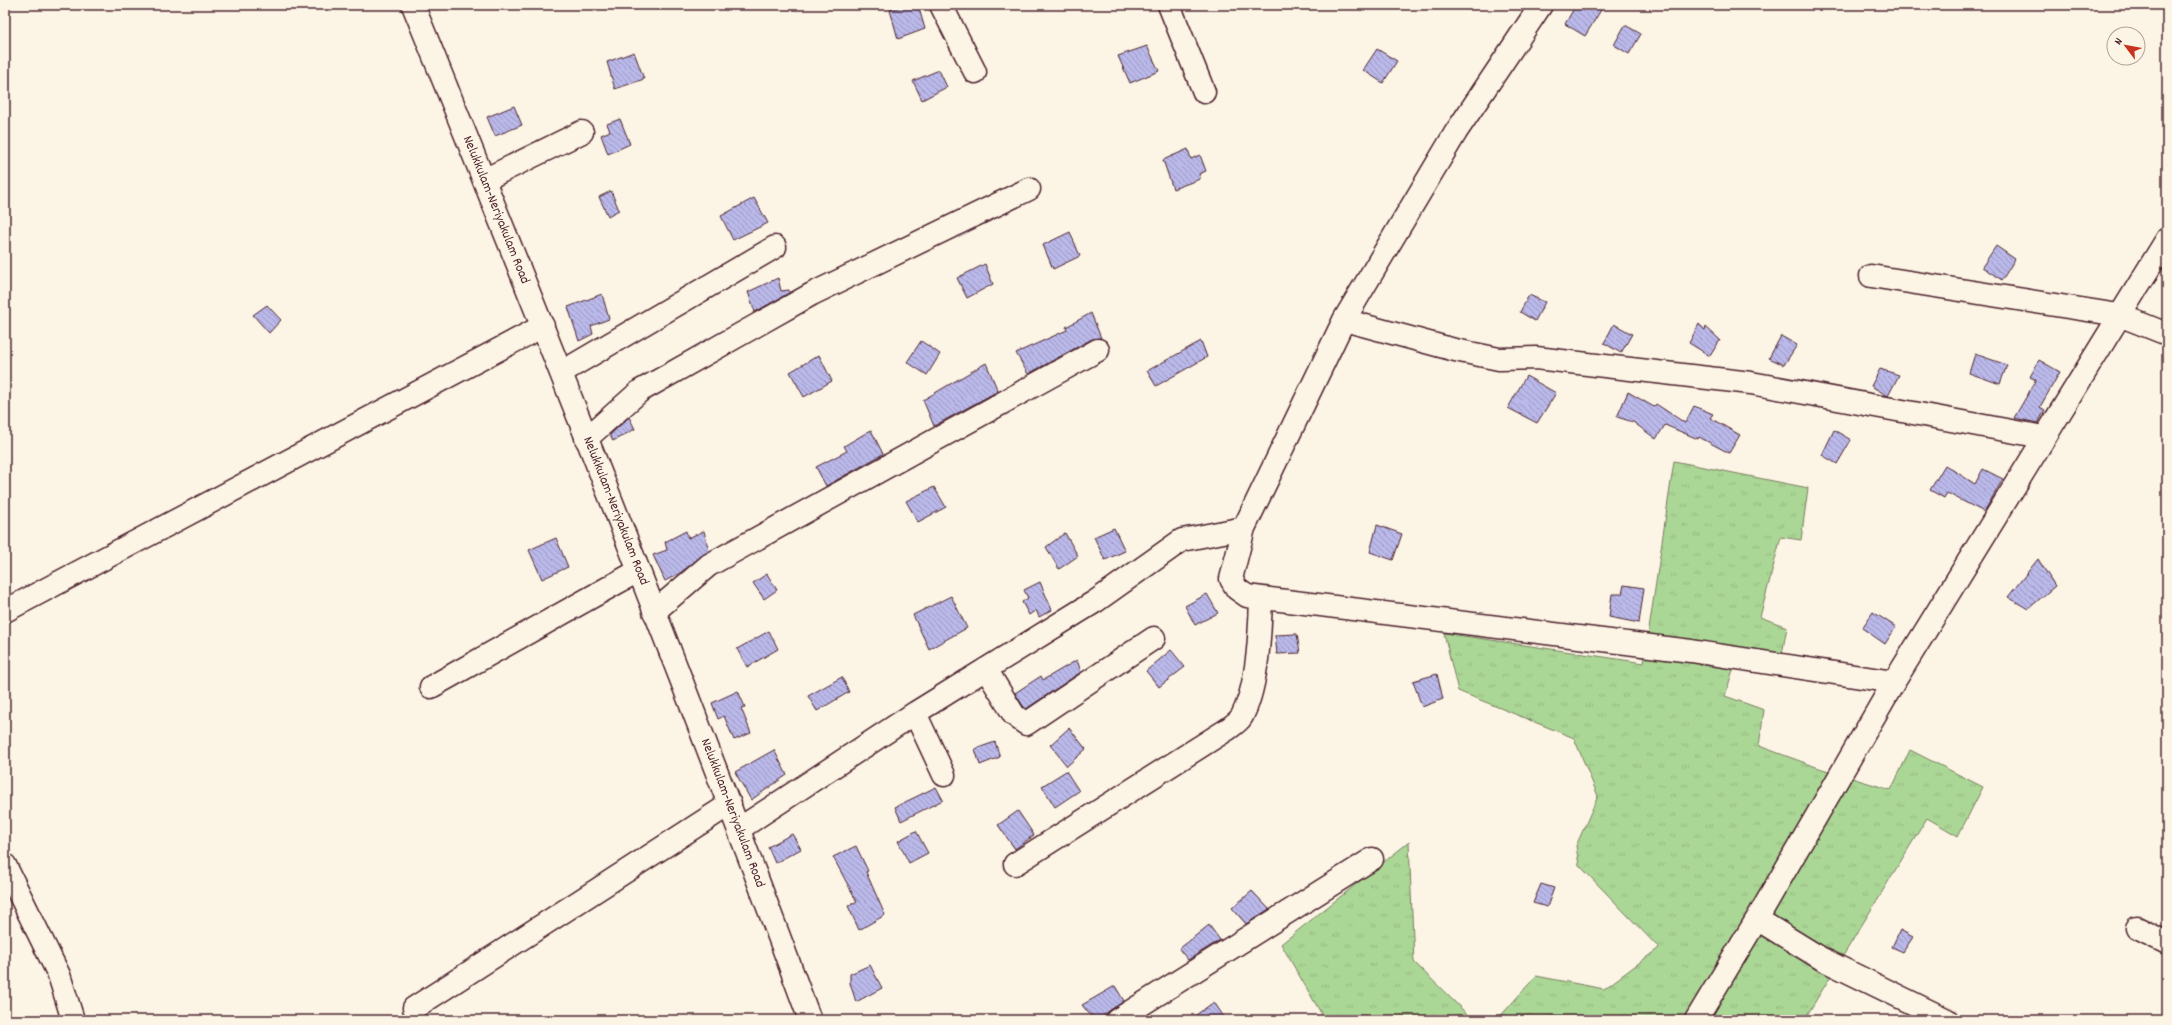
<svg xmlns="http://www.w3.org/2000/svg" width="2172" height="1025" viewBox="0 0 2172 1025" font-family="Dekko,sans-serif">
	<style>
		.grass { fill: url(#grass-tufts); stroke: #7a7b60 }
		.building { fill: url(#building-back-hatch); stroke: #4a1f2b }
		.lines { fill: none; stroke-linecap: round; stroke-linejoin: round }
		.minor-casing { stroke: #4a1f2b; stroke-width: 25 }
		.major-casing { stroke: #4a1f2b; stroke-width: 25 }
		.minor { stroke: #fcf5e5; stroke-width: 22 }
		.major { stroke: #fcf5e5; stroke-width: 22 }
		.labels { text-anchor: middle; dominant-baseline: central; stroke-width: 4; stroke-linejoin: round; paint-order: stroke }
		.street-label { font-size: 14px; fill: #4a1f2b; stroke: #fcf5e5 }
	</style>
	<defs>
		<pattern id="grass-tufts" width="24" height="20" patternUnits="userSpaceOnUse"><rect width="24" height="20" fill="#abd796"/><path d="M3 7l-1-3M5 7V3M7 7l1-3M15 17l-1-3M17 17v-4M19 17l1-3" fill="none" stroke="#95b881"/></pattern>
		<pattern id="building-back-hatch" width="6" height="6" patternUnits="userSpaceOnUse"><rect width="6" height="6" fill="#bab9ea"/><path d="M-1 5l2 2M0 0l6 6M5-1l2 2" fill="none" stroke="#9996be"/></pattern>
	</defs>
	<rect width="100%" height="100%" fill="#fcf5e5"/>
	<filter id="ink" filterUnits="userSpaceOnUse"><feTurbulence type="fractalNoise" baseFrequency=".025" numOctaves="2"/><feDisplacementMap in="SourceGraphic" scale="8" xChannelSelector="R" yChannelSelector="G"/><feConvolveMatrix kernelMatrix="1 2 1 2 8 2 1 2 1" color-interpolation-filters="sRGB"/></filter>
	<g filter="url(#ink)">
		<path class="grass" d="M1674 461 1808 488 1801 540 1781 537 1760 617 1787 627 1778 676 1735 663 1725 696 1764 710 1759 746 1819 768 1891 790 1910 750 1983 787 1958 836 1927 818 1804 1020H1497L1536 976 1604 989 1659 948 1579 865 1576 846 1598 796 1574 738 1458 691 1444 633 1644 663Z
			M1409 842 1414 962 1473 1020H1325L1281 944Z"/>
		<path class="building" d="M907 5H918L925 29 898 39 890 10Z
			M1576 5H1604L1585 36 1565 24Z
			M1625 25 1641 34 1629 54 1614 45Z
			M1147 46 1159 71 1130 83 1118 56Z
			M1377 49 1397 61 1383 83 1363 70Z
			M634 52 644 79 615 89 607 62Z
			M939 70 947 87 922 100 913 81Z
			M514 106 522 125 495 136 487 117Z
			M620 119 630 144 608 154 601 135 610 131 607 124Z
			M1188 149 1191 159 1200 155 1206 171 1199 174 1200 179 1173 189 1163 160Z
			M611 191 619 210 608 216 599 197Z
			M754 198 768 223 733 240 721 216Z
			M1070 232 1080 256 1053 269 1043 245Z
			M1996 246 2015 259 2002 280 1982 267Z
			M985 264 993 284 967 298 957 278Z
			M778 278 781 291 789 290V293L755 312 748 292Z
			M602 294 609 319 591 326 593 334 579 341 568 307Z
			M1529 295 1545 302 1535 321 1520 312Z
			M267 305 281 320 269 333 253 315Z
			M1091 313 1101 338 1092 339 1028 374 1016 353 1067 330 1066 327Z
			M1614 324 1632 334 1621 353 1604 343Z
			M1699 324 1705 330 1706 327 1720 340 1710 356 1689 343Z
			M1781 336 1797 345 1784 365 1769 358Z
			M921 341 940 354 927 375 907 362Z
			M1201 341 1207 357 1156 386 1147 371Z
			M1975 354 2007 365 2000 384 1969 373Z
			M819 355 832 381 804 397 790 372Z
			M2039 360 2060 372 2040 407 2045 410 2038 423 2014 418 2036 380 2030 377Z
			M986 363 998 391 934 426 923 400Z
			M1880 369 1899 375 1888 396 1871 386Z
			M1526 376 1556 393 1537 423 1508 408Z
			M1628 392 1654 407 1656 404 1685 423 1694 406 1713 414 1710 418 1740 435 1729 453 1699 437 1698 439 1665 425 1656 439 1633 422 1617 417Z
			M629 417 635 429 613 441 610 435Z
			M871 430 883 454 826 486 816 467 847 451 844 446Z
			M1834 430 1851 440 1837 464 1822 455Z
			M1945 465 1975 484 1983 469 2003 479 1984 512 1947 493 1944 498 1930 490Z
			M934 487 946 507 918 522 906 501Z
			M1377 525 1402 534 1393 560 1370 552Z
			M1114 528 1125 551 1105 560 1094 537Z
			M686 531 688 538 704 531 709 551 680 573 665 581 653 555 667 550 665 542Z
			M1065 533 1078 556 1059 569 1046 547Z
			M556 538 568 567 542 579 529 550Z
			M2038 559 2055 586 2028 609 2008 597Z
			M767 574 777 590 764 599 753 583Z
			M1040 582 1052 610 1039 617 1036 610 1029 615 1022 602 1028 598 1024 590Z
			M1624 585 1644 588 1639 623 1609 617 1612 594H1622Z
			M1207 594 1218 613 1195 625 1185 606Z
			M951 596 967 628 929 649 913 615Z
			M1873 612 1896 627 1885 644 1862 628Z
			M769 631 778 649 747 667 737 649Z
			M1297 634 1300 653 1277 654 1275 635Z
			M1171 650 1185 667 1159 687 1146 671Z
			M1077 660 1081 672 1026 709 1023 706 1015 693 1041 676 1043 680Z
			M1437 674 1443 699 1422 707 1413 681Z
			M842 677 849 692 817 711 808 696Z
			M738 691 745 707 741 708 751 733 734 740 724 716 718 719 712 703Z
			M1069 728 1086 749 1067 766 1050 745Z
			M995 742 1000 757 980 765 975 749Z
			M774 750 787 775 751 800 735 772Z
			M1066 771 1079 791 1055 807 1042 786Z
			M936 787 943 800 901 821 895 807Z
			M1018 811 1034 835 1015 849 998 825Z
			M916 831 928 853 909 863 898 841Z
			M792 834 801 849 775 863 768 847Z
			M856 846 868 871 866 872 885 915 859 930 848 906 857 902 833 857Z
			M1541 884 1554 888 1547 907 1533 903Z
			M1252 891 1269 909 1246 924 1232 908Z
			M1209 925 1220 940 1188 960 1179 949Z
			M1900 930 1913 937 1903 952 1892 947Z
			M870 965 882 988 856 1002 850 983V974Z
			M1115 986 1124 1001 1097 1020H1094L1082 1005Z
			M1214 1002 1226 1020H1189Z"/>
		<g class="lines">
			<defs>
				<path id="minor" d="M941 5 975 72
					M1169 5 1204 92
					M1541 5 1456 132 1344 320 1244 528 1231 579 1237 589 1247 596 1691 651 1894 682
					M484 180 582 132
					M1871 276 2119 315 2167 334
					M1344 320 1455 350 1499 359 1536 358 1751 383 2043 437
					M562 372 775 247
					M586 439 640 391 812 294 1029 189
					M5 611 543 326
					M654 612 709 565 1098 350
					M986 669 1014 715 1026 724 1154 638
					M431 687 638 571
					M915 713 944 775
					M739 829 915 713 1096 601 1182 540 1244 528
					M1015 864 1228 729C1233 725 1241 720 1243 714 1258 684 1260 631 1261 598
					M5 865 59 975 73 1020
					M2137 928 2167 943
					M414 1008 730 804
					M1117 1020 1372 859
					M1696 1020 1757 919
					M1947 1020 1822 959 1757 919 1894 682 2167 239"/>
				<g id="major">
					<path id="s1" d="M413 5C550 342 684 679 810 1020"/>
				</g>
			</defs>
			<use href="#minor" class="minor-casing"/>
			<use href="#major" class="major-casing"/>
			<use href="#minor" class="minor"/>
			<use href="#major" class="major"/>
		</g>
	</g>
	<g class="labels">
		<g class="street-label">
			<text stroke="none"><textPath href="#s1" startOffset="221">Nelukkulam-Neriyakulam Road</textPath></text>
			<text stroke="none"><textPath href="#s1" startOffset="545">Nelukkulam-Neriyakulam Road</textPath></text>
			<text stroke="none"><textPath href="#s1" startOffset="869">Nelukkulam-Neriyakulam Road</textPath></text>
		</g>
	</g>
	<rect width="2172" height="1025" fill="none" stroke="#fcf5e5" stroke-width="20"/>
	<rect x="10" y="10" width="2152" height="1005" fill="none" stroke="#4a1f2b" stroke-width="1.5" filter="url(#ink)"/>
	<g transform="translate(2126 46) rotate(302)"><circle r="19" fill="#fcf5e5" stroke="#b59f9b"/>
	<path d="M0-3L7 15L0 10L-7 15Z" fill="#c8321e"/>
	<text y="-6" font-size="11" font-weight="bold" text-anchor="middle" fill="#4a1f2b">N</text>
	</g>
</svg>
